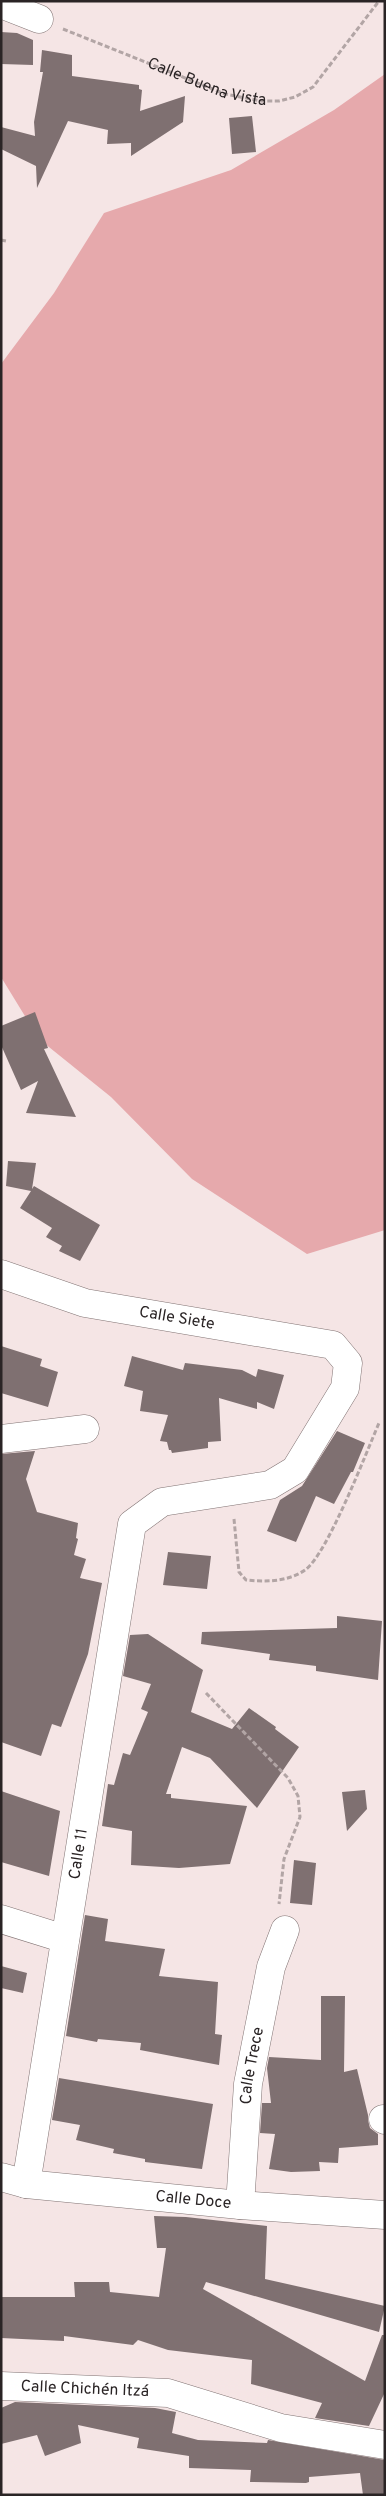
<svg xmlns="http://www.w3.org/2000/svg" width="386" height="2496" viewBox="0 0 386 2496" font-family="Overpass,sans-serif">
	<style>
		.green { fill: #e6a9ac }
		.building { fill: #7f7071 }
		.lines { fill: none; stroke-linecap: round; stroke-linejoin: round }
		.minor-casing { stroke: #817373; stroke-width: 29 }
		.path { stroke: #b2a5a5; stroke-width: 3; stroke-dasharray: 5 2.5; stroke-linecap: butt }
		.minor { stroke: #fff; stroke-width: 28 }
		.labels { text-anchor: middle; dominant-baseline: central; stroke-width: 4.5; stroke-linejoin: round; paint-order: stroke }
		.street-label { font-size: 16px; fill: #2a2425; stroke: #fff }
	</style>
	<rect width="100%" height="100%" fill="#f5e5e5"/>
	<path class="green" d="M385 74V1230L307 1254 192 1179 111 1097 39 1039 1 977V364L54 293 104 213 231 170 334 110Z"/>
	<path class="building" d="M1 32 17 33 33 40V65L1 64Z
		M42 50 72 55V76L139 85V89L142 90 140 111 185 96 183 122 131 156V143L107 144 108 130 68 121 37 188 36 166 1 149V127L35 136 34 122 43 72H40Z
		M252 116 256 152 232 154 229 118Z
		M35 1012 48 1048 44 1049 76 1117 26 1113 38 1081 21 1090 1 1045V1026Z
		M8 1161 36 1163 32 1189 34 1186 100 1225 80 1261 59 1251 62 1246 46 1237 52 1228 20 1208 31 1191 6 1186Z
		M1 1346 42 1359 40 1366 58 1372 48 1407 1 1393Z
		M132 1356 183 1370 185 1363 242 1370 256 1377 258 1369 284 1375 274 1409 257 1402V1409L219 1398 221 1441 208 1442V1448L172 1453 171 1450H169L167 1442 160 1441 168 1415 140 1411 143 1391 124 1386Z
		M337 1431 365 1443 353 1472H351L334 1504 316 1496 296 1542 267 1531 280 1500 302 1486Z
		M35 1451 26 1479 37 1512 78 1523 76 1538 78 1539 74 1555 86 1559 80 1578 102 1583 88 1654 61 1727 52 1724 41 1756 1 1742V1454Z
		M168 1552 211 1556 207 1589 163 1585Z
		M337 1616 382 1621 378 1680 316 1671V1666L269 1660 270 1654 201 1644 202 1632 337 1628Z
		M148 1634 203 1670 191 1712 232 1729 249 1708 276 1727 275 1729 299 1747 257 1808 210 1758 182 1747 166 1794H171V1798L247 1806 230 1864 179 1868 131 1865 132 1831 102 1826 108 1784 114 1785 123 1753 130 1755 148 1712 141 1709 151 1684 123 1676 130 1635Z
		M365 1790 367 1809 347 1831 342 1792Z
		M1 1791 60 1811 49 1876 1 1862Z
		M294 1860 316 1863 312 1905 290 1903Z
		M85 1915 108 1919 105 1941 165 1949 159 1976 218 1982 215 2034 222 2035 219 2065 140 2050 141 2043 98 2039 97 2042 66 2036Z
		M1 1966 27 1973 23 1993 1 1988Z
		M321 1996H345L344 2072 357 2069 368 2115V2120L370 2128 378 2134V2145L339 2148 338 2163 319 2162 320 2171 291 2172 269 2169 275 2134 260 2133 262 2103H271L267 2068 269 2057 321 2060Z
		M59 2078 213 2104 202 2169 145 2162V2159L113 2153 114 2149 76 2140 80 2125 52 2120Z
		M154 2216 186 2217 267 2226 265 2279 385 2306 379 2332 206 2282 203 2289 365 2381 382 2335H385V2392L369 2426 315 2418 322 2403 251 2384 252 2360 168 2350 138 2340 133 2345 64 2336V2341L1 2338V2297H75L74 2282H109L110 2292 159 2297 166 2248H157Z
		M15 2402 155 2408 176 2412 172 2433 198 2440 267 2443 268 2440 385 2460V2495H363L360 2473 309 2477V2482L306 2483 250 2482 251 2470 189 2468V2456L137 2448 139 2438 78 2425 81 2443 45 2456 37 2435 1 2444V2408Z"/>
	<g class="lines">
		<defs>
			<g id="minor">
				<path d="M1 4 39 19"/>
				<path id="s2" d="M1 1274 85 1303 333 1345 348 1363 345 1388 295 1470 270 1485 162 1502 132 1524 26 2184"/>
				<path d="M1 1439 85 1429"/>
				<path d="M1 1919 65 1939"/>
				<path d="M383 2119 385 2120"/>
				<path id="s3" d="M1 2177 26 2184 240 2205 385 2215"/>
				<path id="s4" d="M240 2205 248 2084 271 1967 285 1930"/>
				<path id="s5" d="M1 2386 168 2393 281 2428 385 2445"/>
			</g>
		</defs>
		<use href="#minor" class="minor-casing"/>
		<g class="path">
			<path id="s1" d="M63 29 225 94 261 101H279L295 97 313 87 379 1"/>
			<path d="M1 240 6 241"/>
			<path d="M234 1519 239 1572 246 1580C265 1582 288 1582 305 1570 327 1555 366 1453 379 1423"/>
			<path d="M206 1693 288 1778 298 1796 300 1817 284 1859 279 1904"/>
		</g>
		<use href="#minor" class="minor"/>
	</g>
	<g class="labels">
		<g class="street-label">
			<text stroke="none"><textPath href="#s1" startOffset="154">Calle Buena Vista</textPath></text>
			<text stroke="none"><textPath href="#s2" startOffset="182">Calle Siete</textPath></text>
			<text transform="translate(79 1854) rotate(-81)">Calle 11</text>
			<text stroke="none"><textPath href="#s4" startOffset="140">Calle Trece</textPath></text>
			<text stroke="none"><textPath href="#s3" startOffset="194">Calle Doce</textPath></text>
			<text stroke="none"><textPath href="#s5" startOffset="84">Calle Chichén Itzá</textPath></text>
		</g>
	</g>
	<rect width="386" height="2496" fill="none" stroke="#2a2425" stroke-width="5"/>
</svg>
